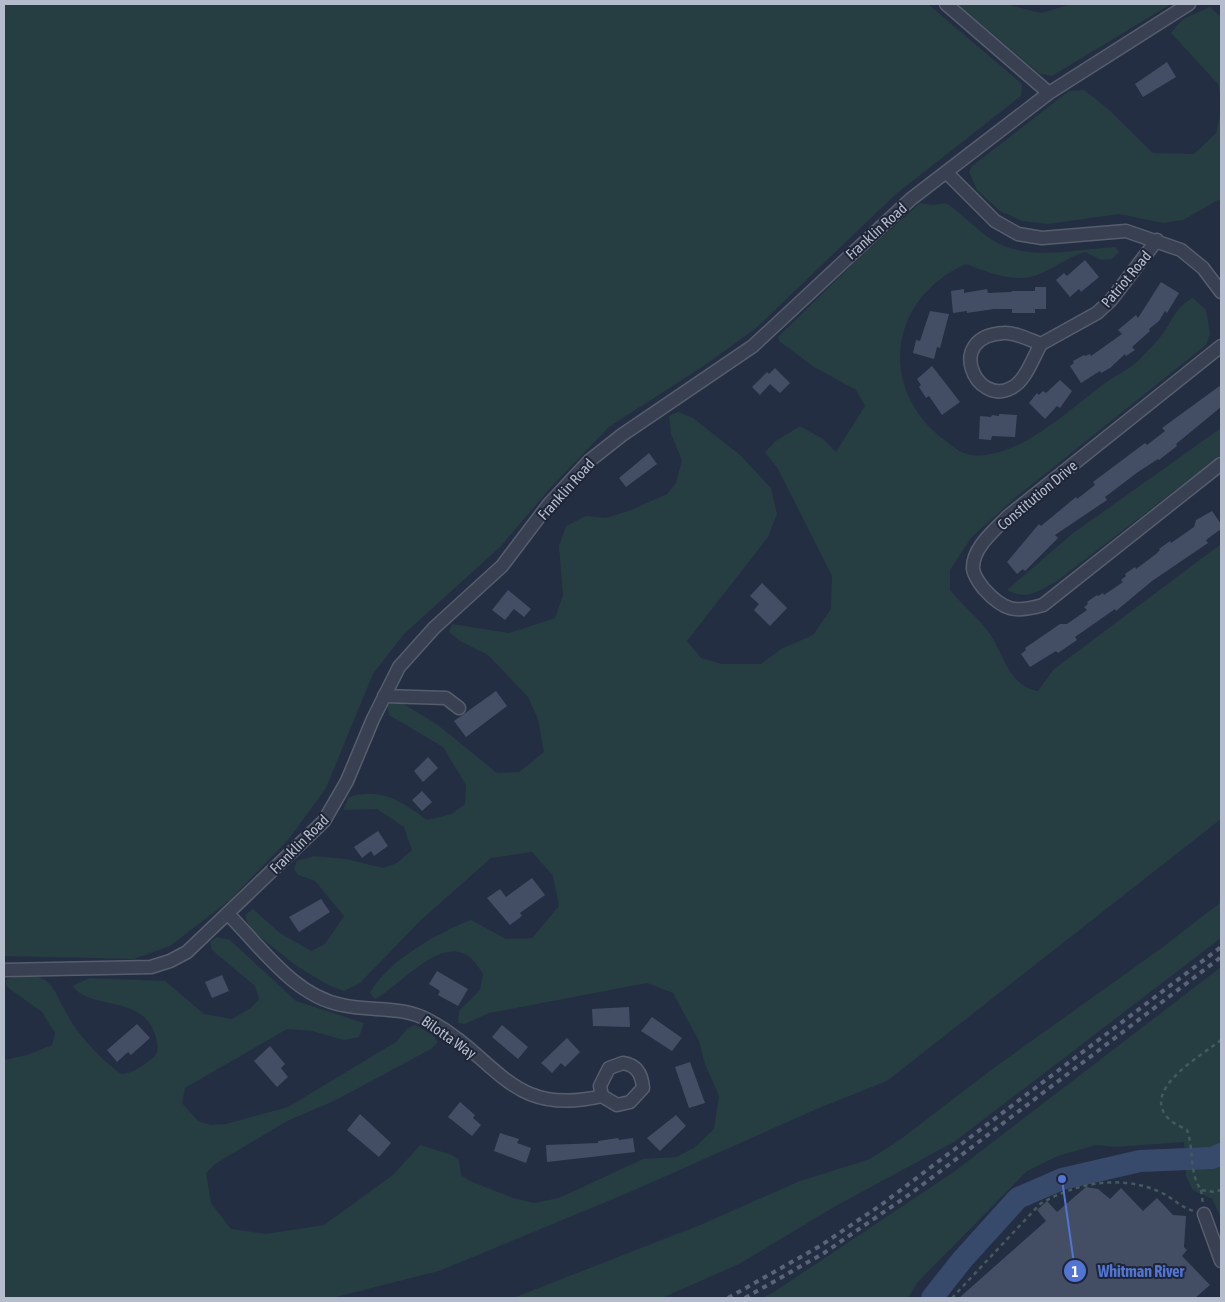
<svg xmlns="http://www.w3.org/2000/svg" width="1225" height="1302" viewBox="0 0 1225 1302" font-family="'Asap Condensed',sans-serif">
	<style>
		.green { fill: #263d42 }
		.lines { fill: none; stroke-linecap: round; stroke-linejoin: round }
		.river { stroke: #384a6b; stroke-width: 22 }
		.building { fill: #434e64 }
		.minor-casing { stroke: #565e6e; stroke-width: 15 }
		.path { stroke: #445a5f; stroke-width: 2.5; stroke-dasharray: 4 4; stroke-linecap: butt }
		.minor { stroke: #384051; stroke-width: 12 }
		.rail { stroke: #5a6478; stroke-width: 4; stroke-dasharray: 5 5; stroke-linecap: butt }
		.labels { text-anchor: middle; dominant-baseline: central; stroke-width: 4; stroke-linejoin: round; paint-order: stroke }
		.street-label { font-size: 15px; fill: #b5bccb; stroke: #1d2536 }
		.leader { fill: none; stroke: #5274d3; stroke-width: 2 }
		.callout-dot { fill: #5274d3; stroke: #1d2536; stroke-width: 2 }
		.mark-label { font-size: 15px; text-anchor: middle; font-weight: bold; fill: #fff }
		.callout-label { font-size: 16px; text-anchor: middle; font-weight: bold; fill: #5274d3; stroke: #1d2536; stroke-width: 4; stroke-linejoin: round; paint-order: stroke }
	</style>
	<rect width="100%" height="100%" fill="#242e42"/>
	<path class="green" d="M4 4H928L1022 84 1021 96 896 194 755 329 705 365 609 427 554 484 500 547 403 635 373 674 326 788 288 840 230 900 170 946 134 959 4 956Z
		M957 4H1005L1041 13 1072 4H1171L1052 76 1040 74Z
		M1210 7 1221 17V98L1218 84 1171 33 1183 19Z
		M1084 90 1107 108 1153 153 1194 154 1216 133 1221 112V200H1218L1183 220 1163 223 1119 214 1048 224 1022 221 1000 211 977 190 969 172 972 166 1069 91Z
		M920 203 933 205 946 203C963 214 976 230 994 241 1030 262 1075 249 1115 247L1119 252 1112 259 1102 260 1085 252C1069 257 1057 266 1042 273 1018 285 989 273 966 264 891 297 876 386 942 438 957 450 965 458 986 455 1030 449 1072 407 1108 381 1118 374 1130 369 1139 360 1146 352 1155 344 1162 335 1172 321 1176 306 1193 298L1206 310 1210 334 1206 345 1015 498 971 538 950 570V590C962 605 979 618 990 634 1005 656 1008 686 1038 691L1053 670 1221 544V819L887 1081 819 1108 630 1192 439 1271 332 1298H4V1060L27 1055 52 1045 55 1033 42 1012 7 987 5 980C14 976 30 974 39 977 52 981 58 997 63 1007 77 1034 97 1056 121 1074 133 1073 139 1068 149 1061 156 1056 159 1052 157 1042 147 992 95 1013 72 986L90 978 165 981 204 1014 232 1019 251 1008 259 999 255 986 212 950 210 942 217 937 230 940 296 1001 364 1023 359 1037 344 1040 312 1031 287 1029 185 1088 182 1103 198 1121 211 1125 226 1124 288 1107 396 1042 408 1028 415 1025 433 1035 438 1042 431 1049 336 1100 287 1121 215 1164 206 1173 211 1203 231 1229 266 1234 324 1225 393 1175 420 1145 452 1155 459 1160 461 1175 470 1181 513 1198 534 1203 559 1198 643 1159 676 1157 694 1148 714 1129 719 1096 705 1064 699 1041 673 993 647 983 489 1013 465 1024 458 1023 459 1011 480 990 483 974C480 970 476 963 472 959 442 932 401 986 375 999L370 993C387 961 437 933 471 920L506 939 532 938 559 906 553 876 532 852 491 858 420 921 360 983 344 991 326 984 294 964 250 929 245 915 253 909 280 933 311 951 325 944 344 916 315 881 298 875 294 869 297 861 314 856 346 859 383 868 397 863 412 850 404 827 377 809 343 810 349 797C381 787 402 801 427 820L452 814 465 804 466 785 443 747 389 715 387 705 399 701 438 725 497 773 519 772 544 752 538 719 528 697 488 655 460 641 449 632 452 624 509 633 555 618 563 595 559 546 566 526 586 516 606 518 631 510 667 494 676 483 682 460 671 434 669 416 678 412 693 418 740 455 771 488 777 514 768 537 687 641 701 658 722 664H761L781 649 813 635 831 609 832 576 778 469 765 452 776 441 800 426 823 439 836 452 865 406 856 390 814 367 779 341 778 337 862 255Z
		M1221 428V455L1057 581C1038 591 1028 601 1007 590L1072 534Z
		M1221 902V938L954 1142 834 1207 739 1264 662 1298H513L700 1225 800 1181 870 1159 901 1139 991 1070 1163 947Z
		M1221 967V1217L1212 1199 1193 1190 1186 1176 1184 1142 1115 1147 1096 1145 1058 1156 1027 1171 917 1283 908 1298H762L774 1292 955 1171Z"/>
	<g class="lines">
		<path class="river" d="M932 1298 962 1260 1018 1198 1062 1179 1140 1161 1212 1158 1221 1154"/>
	</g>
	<path class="building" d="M1167 62 1176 77 1143 97 1135 84Z
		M1085 260 1099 277 1081 292 1079 289 1070 297 1056 280 1064 273 1067 276Z
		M1161 282 1179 293 1167 313 1165 311 1159 321 1149 329 1150 331 1132 347 1135 350 1126 356 1125 354 1110 368 1101 373 1100 371 1081 383 1070 366 1074 363 1073 361 1084 355 1085 356 1090 354 1091 356 1122 334 1118 330 1136 315 1138 318Z
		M1035 287H1046V309H1035V313H1012V309H994L967 313V311L953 313 951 291 964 289V293L987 289 988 293 1011 292 1012 291H1035Z
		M930 311 949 314 940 348 937 347 934 359 913 353 916 340 920 341Z
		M932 366 960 402 942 415 929 396 926 398 919 387 921 385 917 379Z
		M775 368 790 383 780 393 770 384 760 395 752 387 767 372 769 374Z
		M1060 380 1072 391 1060 408 1057 406 1045 419 1029 403 1037 393 1039 395 1043 391 1046 393Z
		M1221 385V407L1176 444 1177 446 1159 460 1158 459 1138 472 1105 497 1107 500 1055 535 1058 538 1025 571 1023 569 1017 574 1007 562 1039 524 1041 526 1076 497 1077 499 1095 485 1093 482 1145 443 1147 445 1165 431 1162 428Z
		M999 414 1017 415 1015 437 992 436 991 440 979 439 980 416 991 417 992 415 999 416Z
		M649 453 657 464 626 487 619 478Z
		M1212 511 1221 524V529L1206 540 1208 543 1152 581 1116 611 1115 609 1075 637 1077 640 1058 653 1056 651 1030 667 1021 654 1026 650 1025 648 1060 624H1067L1087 610 1084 607 1088 604 1087 602 1097 595 1098 596 1103 593 1104 595 1123 582 1121 580 1126 576 1125 574 1135 567 1136 569 1156 554 1160 550 1159 549 1170 541 1171 543 1194 527 1196 520Z
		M762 583 787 608 770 626 754 610 759 604 750 596Z
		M508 590 531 609 524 617 514 609 505 620 492 610Z
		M496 691 507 706 466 737 454 721Z
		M428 757 438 768 423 782 414 771Z
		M422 791 432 802 422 811 412 800Z
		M378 831 388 846 374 856 371 851 362 858 354 847Z
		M532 878 545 895 520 913 522 916 510 925 487 898 500 889 506 897Z
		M321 899 330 912 299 932 289 917Z
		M437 971 468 989 458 1006 438 995 440 991 429 984Z
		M222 975 229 991 212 998 205 982Z
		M629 1007 630 1027 593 1026 592 1009Z
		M652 1017 682 1038 672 1051 641 1031Z
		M137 1024 150 1038 131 1055 128 1052 117 1062 107 1050Z
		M502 1025 528 1047 518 1059 492 1037Z
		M567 1038 580 1052 565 1067 561 1063 552 1073 541 1063Z
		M270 1046 285 1064 281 1068 288 1077 277 1087 254 1061Z
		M690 1062 705 1103 689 1108 675 1067Z
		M460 1102 475 1115 473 1118 481 1125 472 1136 448 1117Z
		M360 1114 391 1143 379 1157 347 1130Z
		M676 1115 686 1126 660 1151 647 1138Z
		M500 1133 519 1139 517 1143 531 1148 526 1163 494 1151Z
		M618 1138 619 1140 633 1138 635 1152 547 1162 546 1145 598 1143V1141Z
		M1086 1187 1098 1189 1110 1199 1121 1188 1143 1211 1157 1198 1173 1215 1186 1216 1184 1247 1187 1250 1182 1256 1210 1285 1195 1298H959L1046 1221 1037 1210 1047 1201 1057 1212Z"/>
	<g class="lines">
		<defs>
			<path id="minor" d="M946 4 1049 93
				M946 172 995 221 1018 234 1042 238 1126 231 1181 250 1203 268 1221 292
				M1041 344C1033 357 1026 381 1011 388 976 407 944 336 1004 333 1014 332 1030 340 1041 344L1097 313 1111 300 1157 240
				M1221 346 1007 517C994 531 972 548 973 569 974 576 980 584 984 589 1004 611 1015 613 1043 605L1221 464
				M384 696 446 698 459 708
				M228 914C261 947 294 996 342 1005 373 1012 402 1005 430 1021 498 1058 510 1118 602 1096
				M4 970 151 967 170 961 187 952 324 821 347 781 373 719 399 667 434 628 502 566 549 504 589 461 622 435 753 346 911 199 1049 93 1189 4
				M623 1063C637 1065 642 1075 643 1088L630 1102 617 1105 602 1096 600 1086 609 1068Z
				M1204 1214 1221 1261"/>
		</defs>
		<use href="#minor" class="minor-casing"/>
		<path class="path" d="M1221 1040C1201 1056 1138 1091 1170 1120 1174 1124 1182 1127 1187 1130 1194 1149 1189 1173 1201 1190L1214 1192 1221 1190
			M1201 1190 1203 1204
			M952 1298 1040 1204C1075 1183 1121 1174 1160 1192 1172 1197 1181 1208 1194 1211"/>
		<use href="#minor" class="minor"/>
		<path class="rail" d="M728 1298 820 1246 881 1205 1221 947
			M745 1298 824 1253 913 1192 1221 957"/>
	</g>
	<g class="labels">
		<g class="street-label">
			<text transform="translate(876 231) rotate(-42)">Franklin Road</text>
			<text transform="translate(1126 279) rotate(-50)">Patriot Road</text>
			<text transform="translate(566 489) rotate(-48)">Franklin Road</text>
			<text transform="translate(1037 495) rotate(-40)">Constitution Drive</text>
			<text transform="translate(299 844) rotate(-45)">Franklin Road</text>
			<text transform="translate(449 1037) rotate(35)">Bilotta Way</text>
		</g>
	</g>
	<path class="leader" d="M1062 1179L1075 1271"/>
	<g class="callout-dot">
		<circle cx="1062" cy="1179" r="5"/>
		<circle cx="1075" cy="1271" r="12"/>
	</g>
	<g class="mark-label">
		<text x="1075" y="1277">1</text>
	</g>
	<g class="callout-label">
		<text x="1141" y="1277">Whitman River</text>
	</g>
	<rect width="1225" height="1302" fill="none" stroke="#b5bccb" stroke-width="10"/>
</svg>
